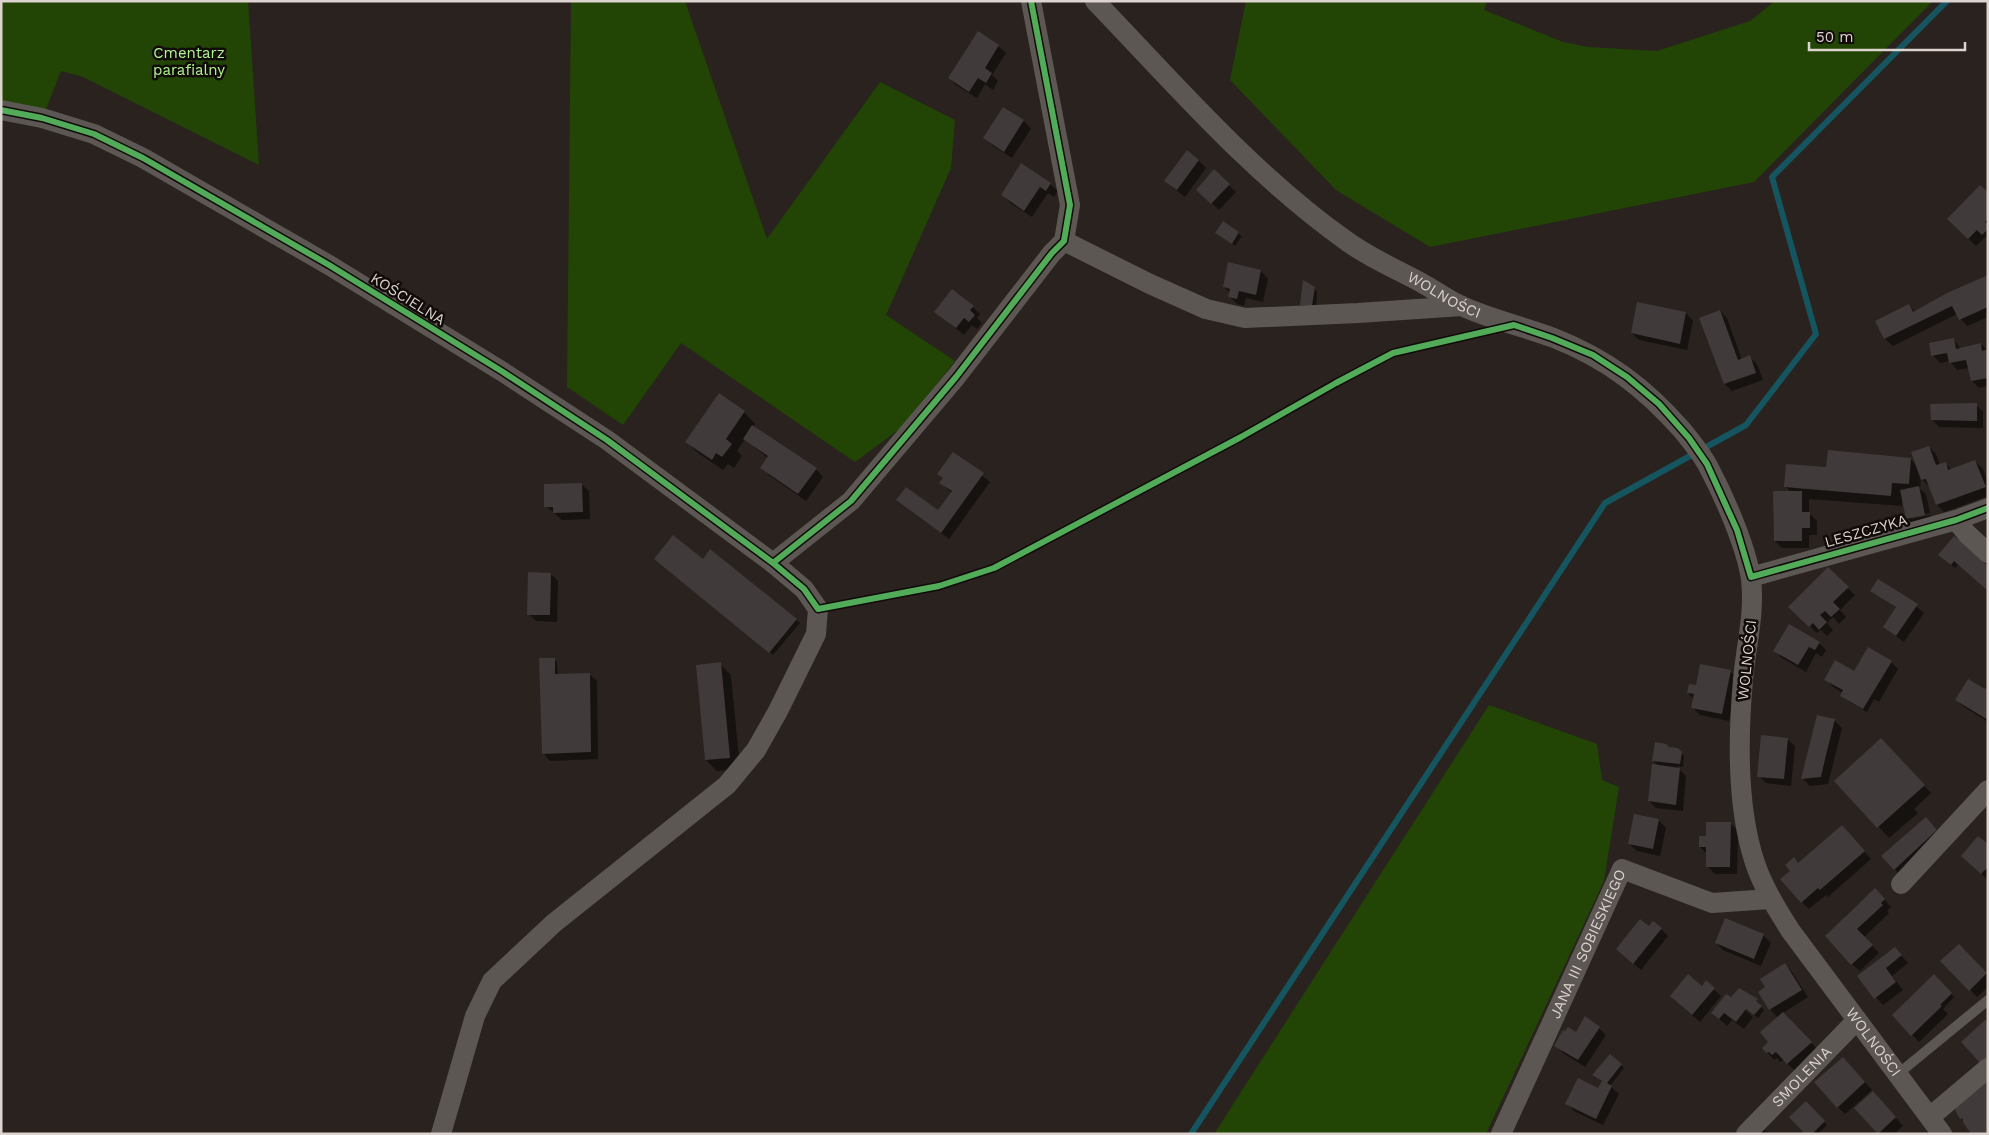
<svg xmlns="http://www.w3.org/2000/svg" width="1989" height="1135" viewBox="0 0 1989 1135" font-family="'Work Sans',sans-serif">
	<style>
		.green { fill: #224505 }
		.shadow { fill: #0007 }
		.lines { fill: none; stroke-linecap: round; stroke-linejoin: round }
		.stream { stroke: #14555f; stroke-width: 6 }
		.building { fill: #403a3a }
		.lane { stroke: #5d5754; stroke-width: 10 }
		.street { stroke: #5d5754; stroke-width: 20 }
		.cycleway-casing { stroke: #110b09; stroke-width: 9 }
		.cycleway { stroke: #51ab58; stroke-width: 6 }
		.labels { text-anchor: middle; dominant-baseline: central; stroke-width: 5; stroke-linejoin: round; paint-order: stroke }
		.park-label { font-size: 15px; fill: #b1f491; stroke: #110b09 }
		.street-label { font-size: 15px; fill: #ddd3cf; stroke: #110b09 }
	</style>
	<rect width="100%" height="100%" fill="#2a221e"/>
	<path class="green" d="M1 1H248L259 165 83 77 61 71 45 112 1 103Z
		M571 1H685L767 239 880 82 955 120 951 168 886 315 955 361 901 428 855 462 681 343 623 425 567 387Z
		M1246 1H1487L1484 10 1563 42 1588 47 1657 51 1750 21 1775 1H1933L1754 182 1430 247 1336 190 1230 80Z
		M1489 705 1597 744 1602 780 1619 787 1604 881 1486 1134H1214Z"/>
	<path class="shadow" d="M998 46 1006 53 992 75 998 81 993 90 985 84 977 98 956 85 949 78Z
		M1004 108 1024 121 1031 129 1012 158 992 145 984 138Z
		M1198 160 1206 168 1185 197 1165 181Z
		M1214 171 1236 192 1219 210 1205 197Z
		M1050 184 1058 191 1054 197 1048 193 1032 217 1010 203 1003 195Z
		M1988 194V239L1985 237 1976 246 1949 219Z
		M1223 223 1242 236 1235 246 1220 236Z
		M1261 271 1268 279 1263 302 1246 298 1244 306 1237 304 1229 296 1230 293 1224 287Z
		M1988 277V317L1967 326 1957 314 1893 346 1885 339 1877 321 1909 305 1915 312Z
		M1314 288 1317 292 1316 309 1304 308 1301 304Z
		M1638 303 1686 313 1693 321 1687 350 1639 340 1632 333Z
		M973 307 980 314 977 318 982 323 977 329 972 325 964 335 935 311Z
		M1720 311 1727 318 1742 360 1749 357 1757 364 1763 380 1732 391 1725 384Z
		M1953 339 1961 349 1981 344 1988 351V386L1979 388 1972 381 1969 368 1957 370 1950 361 1940 363 1933 355Z
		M1976 405 1983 412V428L1939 427 1932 419Z
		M744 412 755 424 753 427 816 469 823 477 806 501 769 475 762 467 768 458 745 439 737 451 742 456 734 468 728 464 723 470 698 453 687 442Z
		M1929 447 1936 454 1940 465 1945 463 1952 470 1975 461 1983 469 1988 483V496L1944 512 1937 505 1931 488 1921 478 1920 489 1926 494 1930 513 1911 517V519L1930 515 1932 522 1915 526 1907 518 1902 499V506L1809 499V513L1817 521V535H1809V548H1782L1775 541 1791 492 1785 486 1827 468 1911 459 1917 466Z
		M954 453 990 482 949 539 911 511 938 512 952 493 941 483 944 479 939 474Z
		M581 484 589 491 590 519 562 520 546 506Z
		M711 551 800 623 773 655 655 559 703 561Z
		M1943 558 1988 567 1959 563 1955 568Z
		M1828 569 1855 595 1840 610 1846 617 1839 624 1833 617 1827 623 1833 630 1827 636 1821 630 1817 633 1790 607Z
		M551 574 558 581 557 622 536 621 529 614Z
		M1872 591 1904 596 1924 613 1904 642 1884 627 1897 608Z
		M1819 643 1826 650 1822 657 1816 653 1806 672 1782 658 1775 651Z
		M554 659 557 662 558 675 589 674 597 681 598 759 550 761 543 753Z
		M1891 662 1898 669 1879 702 1874 699 1867 712 1845 699 1842 696 1843 693 1833 687 1826 679Z
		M720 664 731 675 740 769 717 771 706 760Z
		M1730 671 1738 679 1729 721 1700 715 1693 708 1694 699 1688 693 1697 687Z
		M1988 687V722L1964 707 1956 700 1986 691Z
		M1818 716 1834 720 1842 728 1828 784 1810 786 1803 779Z
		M1787 739 1795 746 1791 786 1766 783 1759 776Z
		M1888 747 1931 793 1914 809 1918 813 1889 838 1836 781Z
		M1669 749 1678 750 1684 756 1683 767 1676 766 1686 776 1683 811 1656 808 1649 801 1659 766 1653 761Z
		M1658 820 1666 828 1660 856 1637 851 1629 844Z
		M1730 823 1738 831 1737 874H1715L1707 866V854L1700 847 1707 838Z
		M1933 826 1944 838 1902 877 1883 857Z
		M1849 834 1871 859 1828 897 1826 895 1809 909 1802 902 1799 864Z
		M1988 845V880L1970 863Z
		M1875 889 1891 907 1887 911 1889 913 1864 937 1879 953 1860 971 1852 964 1845 916Z
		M1649 928 1661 929 1668 936 1641 970 1625 956Z
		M1763 935 1771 943 1761 966 1723 950 1716 943Z
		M1959 946 1988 975V987L1977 997 1942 961Z
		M1895 949 1908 963 1892 976 1903 990 1883 1005 1858 977Z
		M1785 965 1792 972 1808 997 1783 1013 1818 1050 1795 1071 1784 1060 1780 1062 1777 1058 1774 1060 1767 1052 1778 1018 1770 1009 1767 988Z
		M1934 976 1954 997 1943 1009 1948 1014 1919 1042 1893 1015Z
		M1706 982 1721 996 1700 1022 1679 1004 1702 987Z
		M1750 995 1764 1010 1758 1018 1746 1009 1745 1010 1753 1017 1744 1029 1732 1020 1727 1026 1713 1013 1738 1004Z
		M1599 1028 1606 1035 1585 1067 1563 1053 1556 1045 1576 1033Z
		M1621 1065 1624 1068 1610 1086 1619 1094 1603 1125 1574 1111 1567 1103 1599 1089 1603 1082 1594 1075Z
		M1850 1066 1872 1090 1845 1114 1838 1107Z
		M1880 1100 1903 1126 1894 1134H1879L1856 1108Z
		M1806 1102 1827 1125 1818 1134H1807Z
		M1763 1129 1770 1134H1760Z"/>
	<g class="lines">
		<path class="stream" d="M1191 1134 1605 503 1746 425 1816 334 1772 177 1947 1"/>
	</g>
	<path class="building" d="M978 31 999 45 985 68 992 73 986 83 978 78 969 92 948 78Z
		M1003 107 1024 120 1004 152 983 138Z
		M1187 150 1199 160 1177 190 1164 181Z
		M1021 163 1051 183 1046 191 1040 187 1024 211 1001 195Z
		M1214 169 1230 184 1211 204 1196 190Z
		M1980 185 1988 192V218L1985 222 1988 225V229L1982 235 1977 230 1968 239 1947 219Z
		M1223 221 1239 232 1232 244 1215 233Z
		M1228 262 1261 270 1256 295 1239 291 1237 299 1228 297 1230 289 1223 287Z
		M1988 275V307L1959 320 1952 306 1884 339 1875 321 1909 304 1913 312 1947 293Z
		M1303 280 1315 287 1312 306 1300 305Z
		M952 289 974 306 970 310 975 315 969 322 964 318 956 328 934 312Z
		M1637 302 1686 312 1680 344 1631 333Z
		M1720 310 1738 360 1750 355 1756 373 1724 384 1699 318Z
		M1954 338 1956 349 1981 343 1982 351 1988 349V378L1971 381 1966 360 1949 363 1947 353 1931 356 1929 343Z
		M719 393 745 411 726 439 732 444 722 457 716 453 712 460 685 442Z
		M1977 403V421L1931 420 1930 404Z
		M752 425 817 468 798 494 760 468 768 456 743 439Z
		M1929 446 1936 465 1946 462 1948 470 1975 460 1986 487 1936 505 1926 479 1921 480 1911 452Z
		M1828 450 1911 458 1909 484 1892 483 1891 496 1784 487 1786 464 1826 467Z
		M953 452 984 473 941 533 896 500 906 487 938 510 952 491 939 483 943 478 937 474Z
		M582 483 583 512 553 513V507H544V484Z
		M1919 486 1925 515 1906 519 1900 490Z
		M1773 491H1802V512H1810V528H1802V541H1774Z
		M673 535 703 559 710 549 797 619 769 653 654 559Z
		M1954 536 1988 566V591L1954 561 1951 565 1938 555Z
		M1828 567 1849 587 1833 602 1840 609 1831 617 1825 611 1820 615 1827 622 1819 630 1813 623 1809 627 1788 607Z
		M528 572 551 573 550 615H527Z
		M1878 579 1918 604 1896 636 1883 627 1896 607 1870 591Z
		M1789 624 1820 642 1815 650 1809 647 1798 665 1773 651Z
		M1868 647 1892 661 1863 709 1840 696 1843 690 1824 680 1835 660 1854 671Z
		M539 658H555V674L590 673 591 752 542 754Z
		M721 662 730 758 705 760 696 665Z
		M1700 664 1731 670 1722 714 1691 708 1694 694 1687 693 1689 684 1696 685Z
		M1968 679 1985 689 1988 685V720L1955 700Z
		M1817 715 1835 719 1826 755 1821 777 1801 779Z
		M1761 735 1788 738 1784 779 1757 777Z
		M1881 738 1925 785 1877 828 1834 781Z
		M1655 742 1666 744 1669 747 1678 748 1682 752 1680 764 1652 761Z
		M1652 764 1680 768 1676 805 1648 801Z
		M1634 814 1659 819 1653 849 1628 844Z
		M1926 817 1937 830 1894 870 1881 856Z
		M1706 822H1731L1730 867H1706V847H1699V836H1706Z
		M1842 825 1865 851 1820 890 1818 888 1801 903 1780 879 1790 871 1785 865 1794 857 1798 863Z
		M1978 836 1988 844V867L1981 874 1961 856Z
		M1875 888 1885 899 1881 903 1883 905 1857 929 1873 945 1851 965 1825 936Z
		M1725 918 1764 934 1754 959 1715 943Z
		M1640 919 1649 926 1653 921 1662 928 1633 964 1616 949Z
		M1959 944 1987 973 1969 991 1940 961Z
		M1895 947 1902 955 1886 968 1896 982 1874 999 1857 976Z
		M1785 963 1802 990 1769 1010 1758 992 1765 987 1760 979Z
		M1688 974 1702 986 1706 980 1715 988 1692 1015 1670 996Z
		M1934 974 1952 993 1940 1005 1942 1006 1911 1036 1892 1015Z
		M1739 988 1758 999 1756 1001 1762 1006 1754 1015 1746 1009 1736 1022 1724 1013 1719 1019 1711 1013 1726 994 1731 997Z
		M1783 1012 1812 1042 1787 1064 1776 1052 1772 1055 1769 1052 1766 1053 1762 1048 1768 1042 1760 1032Z
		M1585 1016 1600 1027 1578 1060 1554 1046 1563 1030 1565 1031 1568 1027 1576 1032Z
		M1985 1020 1988 1023V1062L1983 1066 1961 1042Z
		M1610 1054 1622 1064 1607 1083 1612 1086 1596 1119 1565 1104 1578 1078 1598 1088 1602 1081 1592 1075Z
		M1843 1057 1865 1082 1837 1108 1814 1082Z
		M1988 1079V1134H1971L1963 1122V1118L1960 1119 1955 1110 1956 1109 1954 1105Z
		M1873 1091 1896 1117 1878 1134 1854 1108Z
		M1806 1101 1825 1121 1812 1134H1805L1789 1117Z"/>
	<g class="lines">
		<path class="lane" d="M1898 1074 1988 1000"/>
		<g class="street">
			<path id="s1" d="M1095 1C1176 85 1253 175 1348 242 1370 258 1396 269 1420 282 1435 290 1449 301 1464 307 1493 320 1525 327 1554 338 1607 359 1645 388 1682 430 1691 441 1701 453 1708 466 1724 496 1746 546 1751 579 1755 615 1746 644 1743 680 1738 736 1737 809 1755 863 1763 887 1777 909 1790 930L1942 1134"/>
			<path d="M1 110 42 118 94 134 143 158 329 265 503 372 607 440 773 563 804 589 818 609 816 634 778 711 756 750 727 785 554 923 492 981 475 1016 441 1134"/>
			<path d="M1064 241 1150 284 1206 309 1245 318 1358 313 1462 306"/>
			<path d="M1956 520 1967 534 1988 553"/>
			<path d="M773 563 851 501 956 377 1052 253 1064 241 1070 205 1031 1"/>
			<path d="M1751 577 1956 520 1988 508"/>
			<path d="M1901 884 1988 790"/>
			<path d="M1930 1117 1988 1068"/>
			<path id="s2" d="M1501 1134 1622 869 1712 903 1771 899"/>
			<path id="s3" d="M1746 1134 1857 1020"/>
		</g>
		<defs>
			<path id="cycleway" d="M1 110 42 118 94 134 143 158 329 265 503 372 607 440 773 563 804 589 818 609 939 586 994 568 1241 437 1336 383 1393 353 1514 325 1552 338 1593 355 1627 377 1659 404 1689 438 1707 464 1737 530 1751 577 1956 520 1988 508
				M773 563 851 501 956 377 1052 253 1064 241 1070 205 1031 1"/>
		</defs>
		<use href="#cycleway" class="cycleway-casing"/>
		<use href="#cycleway" class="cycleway"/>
	</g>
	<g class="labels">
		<g class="park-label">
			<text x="189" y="53">Cmentarz<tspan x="189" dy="17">parafialny</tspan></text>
		</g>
		<g class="street-label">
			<text stroke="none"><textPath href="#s1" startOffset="460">WOLNOŚCI</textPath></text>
			<text transform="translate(408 299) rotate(32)">KOŚCIELNA</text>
			<text transform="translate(1866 531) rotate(-16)">LESZCZYKA</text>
			<text transform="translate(1747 660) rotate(-84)">WOLNOŚCI</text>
			<text stroke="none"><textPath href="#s2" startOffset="209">JANA III SOBIESKIEGO</textPath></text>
			<text stroke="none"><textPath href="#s1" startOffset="1405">WOLNOŚCI</textPath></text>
			<text stroke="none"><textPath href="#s3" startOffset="80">SMOLENIA</textPath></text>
		</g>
	</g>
	<rect width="1989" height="1135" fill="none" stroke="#ddd3cf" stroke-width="5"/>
	<path d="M1809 42v8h156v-8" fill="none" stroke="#ddd3cf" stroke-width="2.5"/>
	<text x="1816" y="42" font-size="15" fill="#ddd3cf" stroke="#110b09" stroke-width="4" paint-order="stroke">50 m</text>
</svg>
